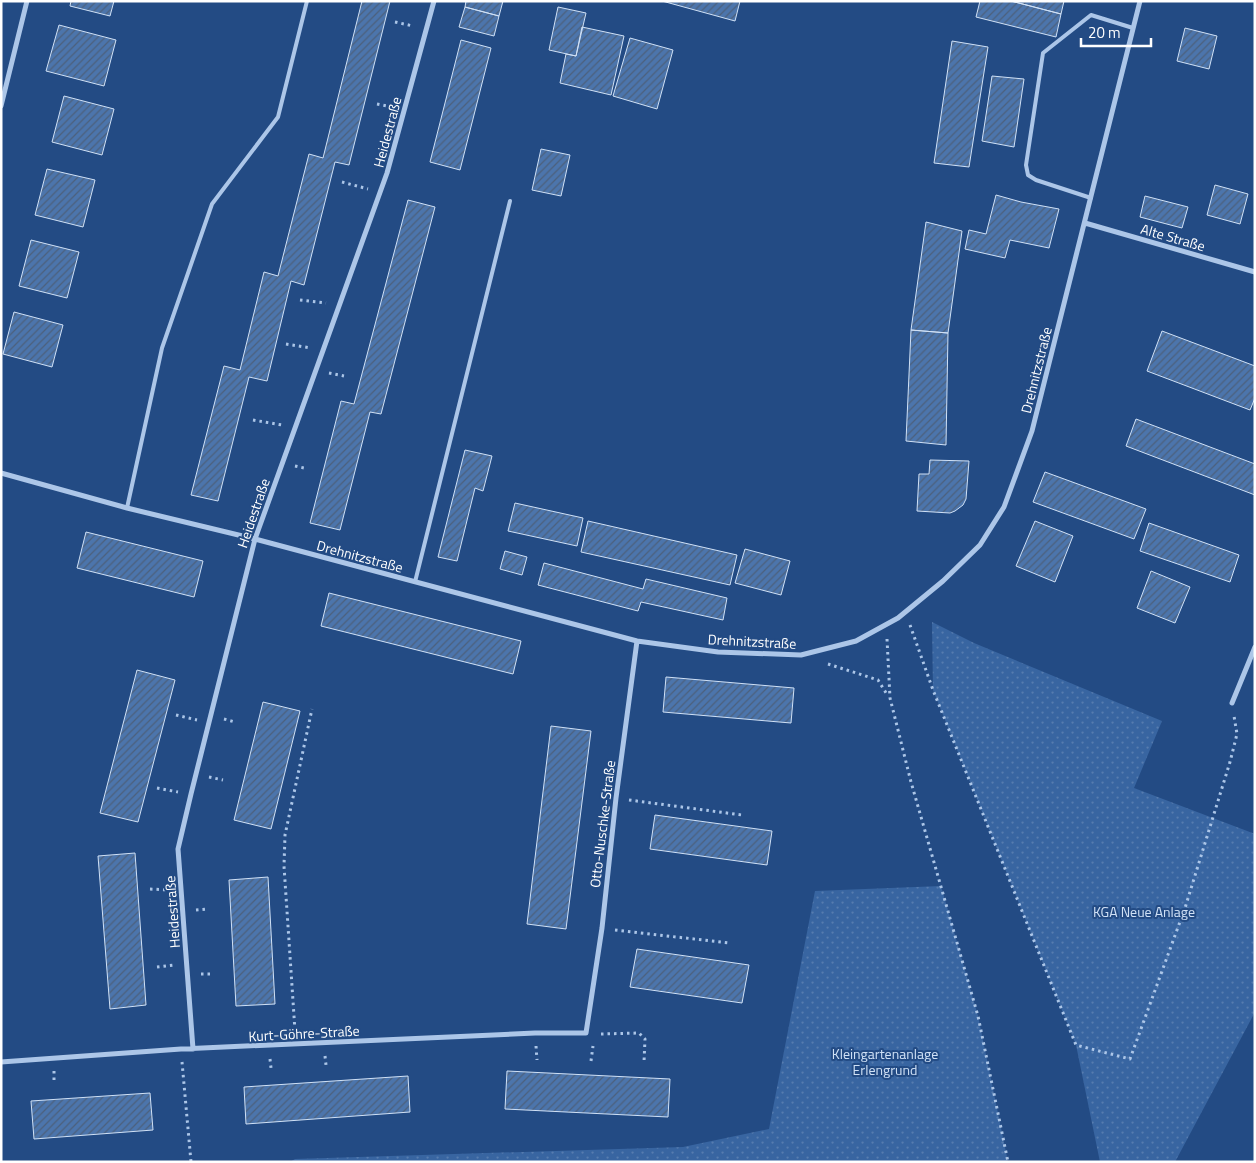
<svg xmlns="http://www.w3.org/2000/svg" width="1256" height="1163" viewBox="0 0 1256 1163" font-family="'Titillium Web',sans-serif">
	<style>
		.grass { fill: url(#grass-dots) }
		.building { fill: url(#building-hatch); stroke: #d0e1f6 }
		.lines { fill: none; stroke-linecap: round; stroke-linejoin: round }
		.path { stroke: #acc6e8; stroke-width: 3; stroke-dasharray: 2.5 4; stroke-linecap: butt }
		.service { stroke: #acc6e8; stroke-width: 4 }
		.minor { stroke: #acc6e8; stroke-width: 5 }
		.labels { text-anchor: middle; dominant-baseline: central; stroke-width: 4; stroke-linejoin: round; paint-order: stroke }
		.street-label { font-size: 14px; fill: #fff; stroke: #234b84 }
		.park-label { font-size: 14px; fill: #d0e1f6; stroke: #234b84 }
	</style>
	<defs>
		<pattern id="grass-dots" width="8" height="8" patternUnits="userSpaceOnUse" patternTransform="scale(1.25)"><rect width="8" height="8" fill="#3865a1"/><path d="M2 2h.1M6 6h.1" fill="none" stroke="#567caf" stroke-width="1.8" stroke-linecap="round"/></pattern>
		<pattern id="building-hatch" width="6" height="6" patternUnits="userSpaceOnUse" patternTransform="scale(1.25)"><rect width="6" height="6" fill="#4c75ac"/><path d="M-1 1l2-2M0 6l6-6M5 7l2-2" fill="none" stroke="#4c607c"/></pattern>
	</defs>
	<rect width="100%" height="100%" fill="#234b84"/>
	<path class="grass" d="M932 622 974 643 1162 721 1134 788 1255 834V1012L1175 1162H1100L1076 1045 933 690Z
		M941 886 978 1016 1008 1162H290L295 1159 683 1147 769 1129 815 891Z"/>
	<path class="building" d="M71 1H114L110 16 70 6Z
		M362 1H390L349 165 335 162 304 285 291 281 267 381 249 377 218 501 191 495 224 366 240 370 264 272 278 276 309 154 323 158Z
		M466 1H503L499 16 465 7Z
		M662 1H740L735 21Z
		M980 1H1011L1061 14 1056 37 976 17Z
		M1011 1H1064L1061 14Z
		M465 7 499 16 494 36 459 27Z
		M558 7 586 13 576 56 549 50Z
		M59 25 116 40 104 86 46 71Z
		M582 27 624 36 611 95 560 83 566 54 576 56Z
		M1185 28 1217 36 1209 69 1177 61Z
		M630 38 673 50 657 109 613 96Z
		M461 40 491 48 460 170 430 162Z
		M952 41 988 47 969 167 934 163Z
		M992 76 1024 79 1014 147 982 141Z
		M64 96 114 109 102 155 52 142Z
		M541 149 570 155 561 196 532 190Z
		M47 169 95 180 83 227 35 215Z
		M1215 185 1248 194 1240 224 1207 215Z
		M996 195 1021 202 1059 209 1049 248 1010 240 1005 258 965 249 969 230 986 234Z
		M1145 196 1188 207 1182 228 1140 217Z
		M408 200 435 207 381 414 370 412 340 530 310 523 341 401 354 404Z
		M926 222 962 231 948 333 911 330Z
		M31 240 79 252 67 298 19 286Z
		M14 312 63 325 52 367 3 354Z
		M911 330 948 333 946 445 906 441Z
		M1162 331 1255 366V398L1250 410 1147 371Z
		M1136 419 1255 464V495L1126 446Z
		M465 450 492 456 483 491 475 488 457 561 438 557Z
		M930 460 969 461 966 499 963 505 955 511 950 513 917 511 919 474H929Z
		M1045 472 1146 509 1134 539 1033 502Z
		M515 503 583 518 577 546 508 531Z
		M588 521 737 555 730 585 581 552Z
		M1035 521 1073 536 1055 582 1016 566Z
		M1149 523 1239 555 1230 582 1140 551Z
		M86 532 203 561 194 597 77 568Z
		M745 549 790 561 781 595 735 583Z
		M505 551 527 557 522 575 500 569Z
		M544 563 643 589 646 579 727 598 723 620 641 602 638 611 538 585Z
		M1151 571 1190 587 1175 623 1137 608Z
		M329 593 521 641 513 674 321 626Z
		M137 670 175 680 138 822 100 813Z
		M666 677 794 688 791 723 663 712Z
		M263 702 300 711 271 829 234 820Z
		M551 726 591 731 566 929 527 924Z
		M655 815 772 831 767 865 650 849Z
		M135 853 146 1005 110 1009 98 856Z
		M268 877 275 1004 236 1006 229 880Z
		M637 949 749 965 742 1003 630 987Z
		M507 1071 670 1079 668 1117 505 1109Z
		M408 1076 410 1112 246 1124 244 1087Z
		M150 1093 153 1130 34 1139 31 1101Z"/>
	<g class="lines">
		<path class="path" d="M395 22 413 26
			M377 104 392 107
			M342 182 368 189
			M300 300 326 303
			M286 344 311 348
			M329 373 344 376
			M253 420 282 425
			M295 466 304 468
			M910 625 933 690 1076 1045 1130 1059 1185 908 1230 762 1237 734 1234 716
			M887 639 890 698 911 782 978 1016 1008 1162
			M828 664 878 680 888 696
			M176 715 197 720
			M224 719 235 722
			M209 777 223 780
			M157 788 178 792
			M629 800 742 815
			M150 889 168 890
			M196 910 207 909
			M615 930 729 943
			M157 967 174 965
			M201 974H212
			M295 1031 284 866 285 835 312 709
			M601 1034 639 1033 645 1039 644 1062
			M536 1046 537 1060
			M325 1056 326 1065
			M270 1059 271 1068
			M591 1061 593 1046
			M182 1062 191 1162
			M54 1071V1084"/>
		<path class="service" d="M1091 198 1036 180 1028 175 1026 165 1043 53 1091 15 1133 28
			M127 508 162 348 212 204 278 117 307 1
			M415 582 510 201"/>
		<path class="minor" d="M1 106 27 1
			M1085 223 1255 272
			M1 473 127 508 255 539 637 641 718 652 801 655 856 641 898 618 943 581 980 545 1004 507 1032 431 1140 1
			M1232 703 1255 647
			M193 1049 178 849 191 794 255 539 387 173 434 1
			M1 1062 181 1049 535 1033H586L602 928 616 798 637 641"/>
	</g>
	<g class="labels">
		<g class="street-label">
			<text transform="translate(387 132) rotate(-75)">Heidestraße</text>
			<text transform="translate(1173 237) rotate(16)">Alte Straße</text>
			<text transform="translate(1036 370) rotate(-76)">Drehnitzstraße</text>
			<text transform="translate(253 513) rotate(-71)">Heidestraße</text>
			<text transform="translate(360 556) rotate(15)">Drehnitzstraße</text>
			<text transform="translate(752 641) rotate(3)">Drehnitzstraße</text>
			<text transform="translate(602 824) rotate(-83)">Otto-Nuschke-Straße</text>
			<text transform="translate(172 912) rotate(-94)">Heidestraße</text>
			<text transform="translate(304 1033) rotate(-3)">Kurt-Göhre-Straße</text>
		</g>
		<g class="park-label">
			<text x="1144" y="911">KGA Neue Anlage</text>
			<text x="885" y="1053">Kleingartenanlage<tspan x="885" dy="16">Erlengrund</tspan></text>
		</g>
	</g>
	<rect width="1256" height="1163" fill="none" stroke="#ffffff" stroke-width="5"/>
	<path d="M1081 38v8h70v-8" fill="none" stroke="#ffffff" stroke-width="2.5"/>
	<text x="1088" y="38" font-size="15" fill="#ffffff" stroke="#234b84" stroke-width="4" paint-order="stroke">20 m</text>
</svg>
